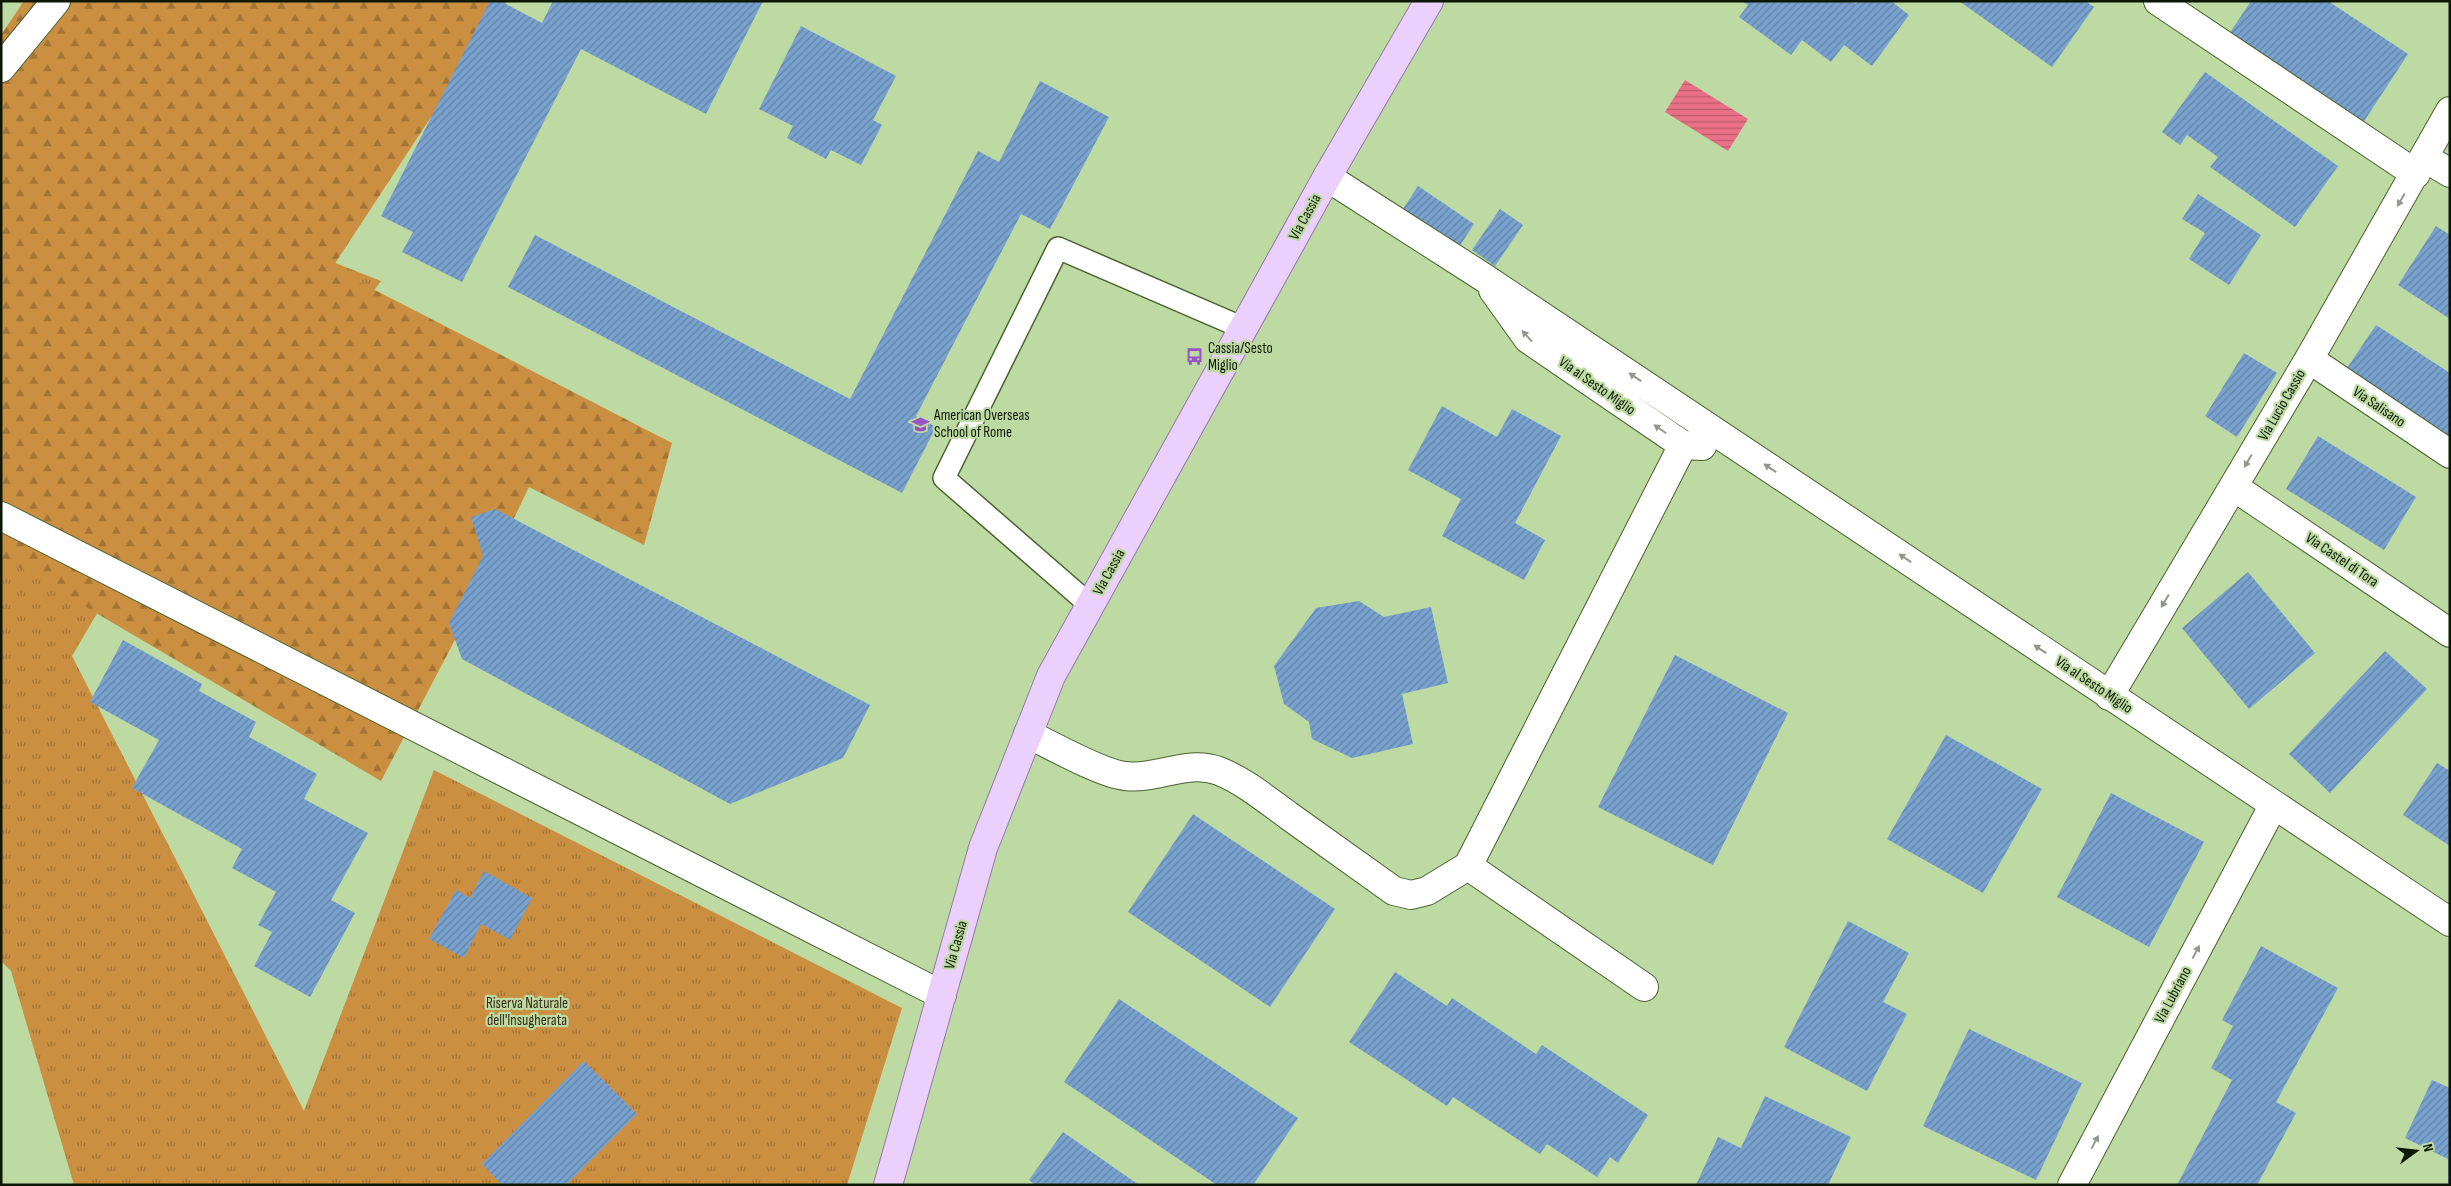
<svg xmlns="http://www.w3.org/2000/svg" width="2451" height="1186" viewBox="0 0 2451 1186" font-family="'Sofia Sans Condensed',sans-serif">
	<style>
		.grass { fill: url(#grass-tufts) }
		.forest { fill: url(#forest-firs) }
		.water { fill: url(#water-rules) }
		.building { fill: url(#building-hatch) }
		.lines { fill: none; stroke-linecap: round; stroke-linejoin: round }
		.lane-casing { stroke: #496230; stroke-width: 24 }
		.street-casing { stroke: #496230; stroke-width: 30 }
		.primary-casing { stroke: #957aa6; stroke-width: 30 }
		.lane { stroke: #fff; stroke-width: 21 }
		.street { stroke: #fff; stroke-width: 28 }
		.primary { stroke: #ebd0fe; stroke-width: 28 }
		.oneway { fill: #92978e }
		.labels { text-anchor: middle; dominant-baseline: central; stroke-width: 4.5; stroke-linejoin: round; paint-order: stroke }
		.street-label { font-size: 15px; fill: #0d1704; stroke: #bddaa3 }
		.poi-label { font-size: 15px; fill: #0d1704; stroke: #bddaa3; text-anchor: start }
		.park-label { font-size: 15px; fill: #382a18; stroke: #bddaa3 }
	</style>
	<defs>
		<pattern id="grass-tufts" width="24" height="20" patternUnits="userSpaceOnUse" patternTransform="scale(1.25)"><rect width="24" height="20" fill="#cb8f41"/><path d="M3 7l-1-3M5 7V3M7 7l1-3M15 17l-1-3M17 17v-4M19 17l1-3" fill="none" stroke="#a37434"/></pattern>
		<pattern id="forest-firs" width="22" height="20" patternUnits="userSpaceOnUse" patternTransform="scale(1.25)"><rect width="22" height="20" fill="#cb8f41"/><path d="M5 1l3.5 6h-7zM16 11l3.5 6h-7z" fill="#a37434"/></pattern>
		<pattern id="water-rules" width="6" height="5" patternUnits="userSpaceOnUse" patternTransform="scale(1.25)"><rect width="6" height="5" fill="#e97086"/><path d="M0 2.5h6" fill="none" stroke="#bb5b6b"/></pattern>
		<pattern id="building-hatch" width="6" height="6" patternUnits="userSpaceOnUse" patternTransform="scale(1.25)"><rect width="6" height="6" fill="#79a2cf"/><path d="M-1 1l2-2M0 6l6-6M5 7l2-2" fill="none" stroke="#6283a6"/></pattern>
	</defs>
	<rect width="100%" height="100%" fill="#bddaa3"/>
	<path class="grass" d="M1 131 381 281 151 592 119 576 72 656 304 1111 434 770 902 1008 847 1185H74L11 971 1 961Z"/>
	<path class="forest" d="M24 1H507L332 268 672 443 644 545 529 487 458 634 381 781 1 557V35Z"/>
	<path class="water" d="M1685 80 1748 119 1728 151 1665 112Z"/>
	<path class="building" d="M490 1H500L542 23 553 1H763L706 114 581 49 462 282 402 252 413 232 381 216Z
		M1742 1H1852L1856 4 1858 1H1891L1909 15 1872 66 1844 45 1831 62 1802 40 1791 55 1739 17 1748 5Z
		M1959 1H2085L2094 7 2052 67Z
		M2251 1H2328L2408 54 2359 129 2225 40Z
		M801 26 896 76 873 120 882 125 861 165 831 150 826 159 787 138 793 126 759 109Z
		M2205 72 2338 166 2295 227 2210 167 2218 157 2187 135 2180 145 2162 132Z
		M1040 81 1109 117 1050 229 1021 214 916 416 936 427 902 493 508 287 535 235 850 399 978 151 999 162Z
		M1418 186 1474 224 1459 247 1403 209Z
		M2198 194 2261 235 2229 285 2189 259 2205 233 2182 219Z
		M1500 209 1523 225 1495 266 1472 250Z
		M2436 226 2450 235V319L2398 285Z
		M2376 325 2450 373V440L2345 371Z
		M2244 353 2277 373 2237 437 2205 416Z
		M1442 406 1497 437 1512 409 1561 436 1515 523 1545 540 1524 580 1442 536 1461 499 1408 470Z
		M2318 436 2416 497 2384 550 2286 489Z
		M495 509 870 705 843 758 730 804 462 659 449 623 483 556 471 517Z
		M2248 572 2315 653 2249 709 2182 628Z
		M1359 601 1384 617 1431 607 1448 683 1402 694 1413 744 1352 758 1312 739 1309 722 1284 704 1274 666 1316 608Z
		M123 640 202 684 199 691 256 722 249 737 317 774 304 799 368 833 331 900 355 913 310 997 254 966 272 932 258 925 276 892 232 868 242 849 132 788 159 740 90 702Z
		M2385 651 2427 689 2330 793 2289 754Z
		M1675 655 1788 713 1713 865 1598 807Z
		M1946 735 2042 789 1983 893 1887 839Z
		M2437 763 2450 771V846L2403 815Z
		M2111 793 2204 842 2149 947 2057 897Z
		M1193 814 1335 909 1270 1007 1128 912Z
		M484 871 532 898 510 940 481 924 464 958 429 939 456 890 470 898Z
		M1848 921 1909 953 1883 1002 1907 1014 1867 1091 1784 1047Z
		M2261 946 2338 988 2276 1102 2296 1113 2257 1185H2177L2232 1080 2211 1068 2233 1026 2222 1020Z
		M1395 972 1447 1006 1452 998 1536 1054 1542 1045 1648 1115 1618 1163 1610 1157 1597 1177 1547 1144 1540 1154 1453 1097 1447 1106 1349 1042Z
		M1119 999 1298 1118 1253 1185H1217L1064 1082Z
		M1969 1029 2082 1083 2036 1180 1923 1126Z
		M584 1061 637 1114 566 1185H502L482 1164Z
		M2432 1080 2450 1088V1185H2448V1159L2405 1138Z
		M1765 1096 1851 1137 1828 1185H1696L1718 1137 1741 1148Z
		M1063 1132 1139 1185H1035L1029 1180Z"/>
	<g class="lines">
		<defs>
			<path id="lane" d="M1090 605 944 478 1058 248 1243 328"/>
			<path id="street" d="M2158 1 2416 174
				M1 68 56 1
				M2425 158 2450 173
				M1327 177 1483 277 2450 922
				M1493 290 1528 339 1683 445 1702 446
				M2309 359 2450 454
				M2234 487 2450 633
				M1 516 942 995
				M2109 696 2309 359 2450 111
				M1028 734C1051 745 1102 774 1125 776 1157 780 1187 759 1219 771 1244 781 1267 800 1289 816 1324 841 1359 866 1394 891L1411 895 1427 891 1468 866
				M1644 987 1468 866 1683 445
				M2072 1185 2273 806"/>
			<path id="primary" d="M888 1185 983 848 1051 676 1327 177 1429 1"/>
		</defs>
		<use href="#lane" class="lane-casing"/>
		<use href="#street" class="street-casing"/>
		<use href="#primary" class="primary-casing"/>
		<use href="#lane" class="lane"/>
		<use href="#street" class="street"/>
		<use href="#primary" class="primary"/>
	</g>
	<defs><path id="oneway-solid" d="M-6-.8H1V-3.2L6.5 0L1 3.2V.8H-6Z" transform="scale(1.25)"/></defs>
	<g class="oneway">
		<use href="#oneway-solid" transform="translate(2401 200) rotate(120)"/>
		<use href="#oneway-solid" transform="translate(1527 336) rotate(-132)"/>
		<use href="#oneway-solid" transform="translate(1635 377) rotate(-146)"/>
		<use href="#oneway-solid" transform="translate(1660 429) rotate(-145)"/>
		<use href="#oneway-solid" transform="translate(2248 461) rotate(120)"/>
		<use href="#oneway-solid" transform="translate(1770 468) rotate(-146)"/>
		<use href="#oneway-solid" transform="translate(1905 558) rotate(-146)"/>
		<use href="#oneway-solid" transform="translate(2165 601) rotate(121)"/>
		<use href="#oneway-solid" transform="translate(2040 649) rotate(-146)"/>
		<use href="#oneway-solid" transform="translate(2196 952) rotate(-62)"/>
		<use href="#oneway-solid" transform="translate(2095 1142) rotate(-62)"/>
	</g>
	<defs>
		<symbol id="bus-bare" viewBox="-9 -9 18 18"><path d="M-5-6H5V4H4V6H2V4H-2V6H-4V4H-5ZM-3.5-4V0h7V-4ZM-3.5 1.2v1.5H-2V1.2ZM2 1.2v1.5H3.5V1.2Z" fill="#9a52c6" stroke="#bddaa3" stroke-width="2.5" paint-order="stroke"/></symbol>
		<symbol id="school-bare" viewBox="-9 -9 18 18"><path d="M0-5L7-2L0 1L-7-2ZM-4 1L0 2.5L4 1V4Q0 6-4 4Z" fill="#9a52c6" stroke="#bddaa3" stroke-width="2.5" paint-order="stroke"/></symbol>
	</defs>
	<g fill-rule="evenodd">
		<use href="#bus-bare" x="1182" y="344" width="25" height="25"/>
		<use href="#school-bare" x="908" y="412" width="25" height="25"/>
	</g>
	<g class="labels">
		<g class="street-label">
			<text transform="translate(1305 217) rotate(-61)">Via Cassia</text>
			<text transform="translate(1597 386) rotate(35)">Via al Sesto Miglio</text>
			<text transform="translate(2282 405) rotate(-60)">Via Lucio Cassio</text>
			<text transform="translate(2379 407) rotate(34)">Via Salisano</text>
			<text transform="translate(2342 560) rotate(34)">Via Castel di Tora</text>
			<text transform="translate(1109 572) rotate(-61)">Via Cassia</text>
			<text transform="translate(2094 685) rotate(34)">Via al Sesto Miglio</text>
			<text transform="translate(956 945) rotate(-74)">Via Cassia</text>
			<text transform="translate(2173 995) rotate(-62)">Via Lubriano</text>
		</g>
		<g class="poi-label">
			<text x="1208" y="348">Cassia/Sesto<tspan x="1208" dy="17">Miglio</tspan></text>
			<text x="934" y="415">American Overseas<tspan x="934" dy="17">School of Rome</tspan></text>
		</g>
		<g class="park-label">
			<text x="527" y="1003">Riserva Naturale<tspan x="527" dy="17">dell'Insugherata</tspan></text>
		</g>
	</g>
	<rect width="2451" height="1186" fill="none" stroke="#0d1704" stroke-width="5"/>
	<g transform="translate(2416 1151) rotate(75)" stroke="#bddaa3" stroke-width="4" paint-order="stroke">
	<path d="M0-4L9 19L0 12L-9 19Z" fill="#0d1704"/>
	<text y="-8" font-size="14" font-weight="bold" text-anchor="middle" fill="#0d1704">N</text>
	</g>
</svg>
